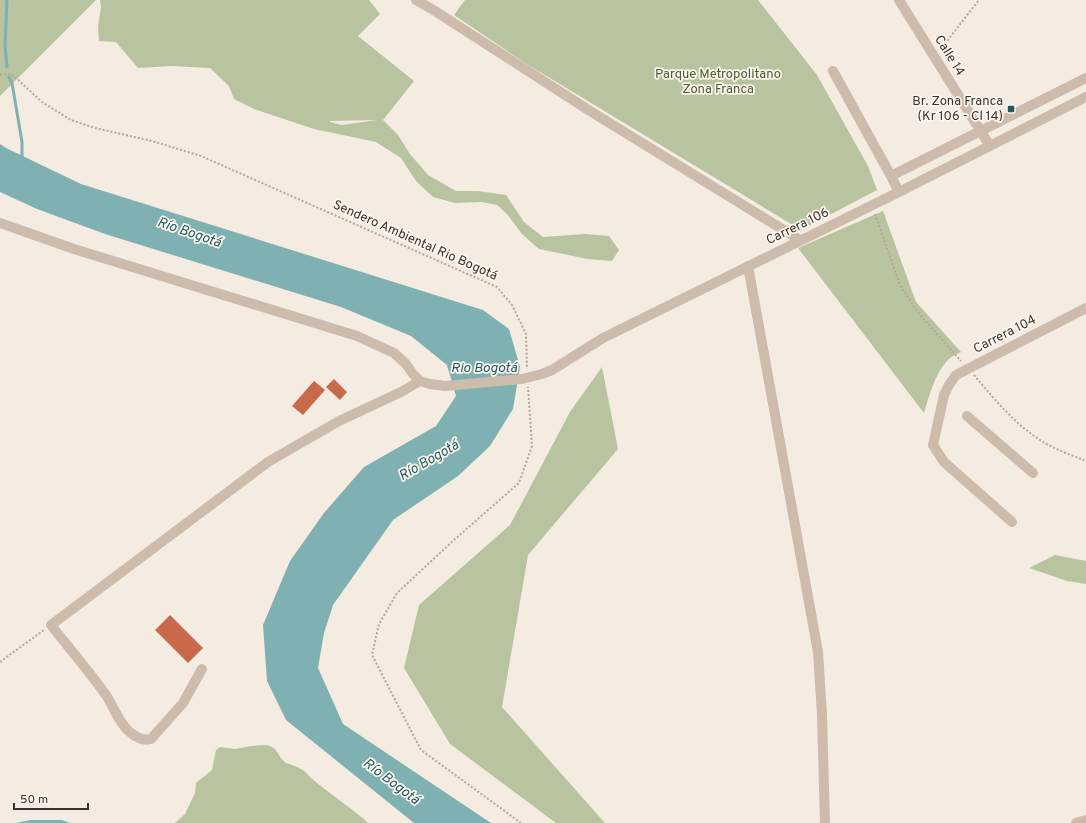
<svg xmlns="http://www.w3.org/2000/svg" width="1086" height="823" viewBox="0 0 1086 823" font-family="Overpass,sans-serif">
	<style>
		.green { fill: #b8c4a0; fill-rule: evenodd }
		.water { fill: #7fb0b2 }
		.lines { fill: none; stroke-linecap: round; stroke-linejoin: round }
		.stream { stroke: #7fb0b2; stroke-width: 3 }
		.building { fill: #c8694b }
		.path { stroke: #b9a596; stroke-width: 2; stroke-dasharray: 2 2; stroke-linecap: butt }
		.minor { stroke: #cdbbac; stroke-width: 10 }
		.poi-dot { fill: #1f5a5e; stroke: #fbf5ee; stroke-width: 1.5 }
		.labels { text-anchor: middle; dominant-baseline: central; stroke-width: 3.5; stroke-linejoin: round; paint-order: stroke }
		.street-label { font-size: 13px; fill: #3b302b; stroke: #fbf5ee }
		.park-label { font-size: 13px; fill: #4a5a2e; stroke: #fbf5ee }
		.poi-label { font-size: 13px; fill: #3b302b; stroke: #fbf5ee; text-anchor: end }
		.water-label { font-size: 14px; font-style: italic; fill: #1f5a5e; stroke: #fbf5ee }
	</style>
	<rect width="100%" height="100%" fill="#f4ebe1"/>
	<path class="green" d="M0 0H96L0 96Z
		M100 0H369L380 14 358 36 414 81 383 120 398 135 410 154 428 175 456 191H478L506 195 524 222 543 237 585 234 609 236 619 250 612 261 588 259 539 249 522 234 507 214 497 205 481 202 455 203 433 197 416 181 401 158 376 142 314 129 254 109 234 99 229 86 210 68 171 66 138 68 116 42 99 41 98 26 101 7ZM377 120 342 125 330 122V121Z
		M465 0H758L817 75 868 166 877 190 801 230 525 63 454 15Z
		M883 211 916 302 961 352C957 354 953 356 950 358 935 372 930 394 924 413L798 248Z
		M602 367 618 449 528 555 502 707 605 823H556L450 744 404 668 419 605 510 525 570 412Z
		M1055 555 1086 561V584L1067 581 1029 568Z
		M266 745C279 747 277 757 286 763 291 765 296 766 301 769 307 772 311 779 317 783 334 797 352 808 368 823H175L185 814 195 793 196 783 212 770 216 750 220 747 235 749 251 746Z"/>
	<path class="water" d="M0 144 6 148 81 184 483 310 509 329 520 367 513 409 490 446 458 476 393 520 333 605 324 633 318 668 343 724 491 823H414L286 720 267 681 263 625 290 561 324 513 364 467 436 426 456 396 447 365 411 336 341 307 105 234 37 209 0 192Z
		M31 820H62L70 823H16Z"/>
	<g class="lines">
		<path class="stream" d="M7 67 5 45 7 0
			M9 77 12 83 22 142V160"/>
	</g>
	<path class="building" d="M334 379 347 392 340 400 326 387Z
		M314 381 325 390 303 415 292 406Z
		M170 615 203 648 188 663 155 630Z"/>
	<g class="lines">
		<path class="path" d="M940 50 979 0
			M0 75 10 74 14 76 42 102 71 120 95 128 152 141 201 156 497 287 512 305 526 334 527 369
			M875 214 900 285 919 314 961 361
			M974 375C994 399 1014 423 1040 440 1054 449 1071 455 1086 461
			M0 662 44 630
			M521 823 421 750 372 655 379 624 397 593 454 540 519 483 532 446 528 387"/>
		<path class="minor" d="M416 0 435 11 590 111 800 240
			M899 0 990 146
			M833 71 891 176
			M899 192 891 176 1086 78
			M0 223 74 249 357 336 394 353 406 364 413 374 420 381 430 384 445 386 522 379 542 374 552 370 603 338 899 192 1086 97
			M748 266 818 652 822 715 825 823
			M967 416 1033 473
			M1012 522 944 462 933 445 944 395 949 385 956 375 1086 308
			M202 669 183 703 151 739C144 741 136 737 131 733 119 724 114 707 106 695 89 671 69 648 51 625L268 462 339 421 401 392 420 381
			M1076 823 1086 820"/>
	</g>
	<rect class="poi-dot" x="1007" y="105" width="8" height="8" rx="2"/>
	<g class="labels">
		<g class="street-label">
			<text transform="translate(949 56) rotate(58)">Calle 14</text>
			<text transform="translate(798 227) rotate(-26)">Carrera 106</text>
			<text transform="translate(415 241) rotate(24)">Sendero Ambiental Rio Bogotá</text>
			<text transform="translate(1005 335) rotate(-27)">Carrera 104</text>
		</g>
		<g class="park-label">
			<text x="718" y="75">Parque Metropolitano<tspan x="718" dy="15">Zona Franca</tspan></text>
		</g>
		<g class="poi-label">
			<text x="1003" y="102">Br. Zona Franca<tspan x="1003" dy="15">(Kr 106 - Cl 14)</tspan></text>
		</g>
		<g class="water-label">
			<text transform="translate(189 233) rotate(19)">Río Bogotá</text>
			<text x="484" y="368">Rio Bogotá</text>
			<text transform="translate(429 461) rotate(-30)">Río Bogotá</text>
			<text transform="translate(391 782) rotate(37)">Río Bogotá</text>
		</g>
	</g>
	<path d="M14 803v6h74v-6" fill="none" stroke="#3b302b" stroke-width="2"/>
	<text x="20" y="803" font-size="12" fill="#3b302b" stroke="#fbf5ee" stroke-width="3" paint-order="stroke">50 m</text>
</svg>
